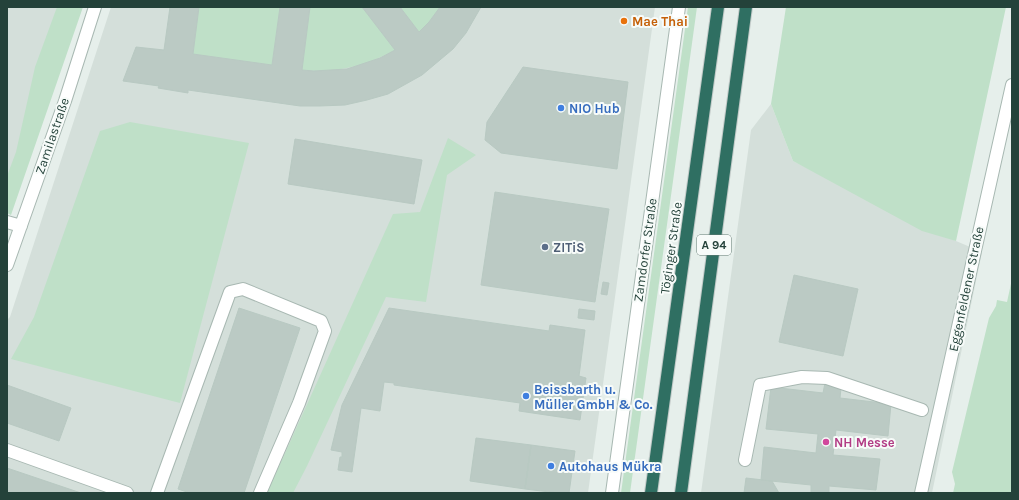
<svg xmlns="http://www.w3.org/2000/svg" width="1019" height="500" viewBox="0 0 1019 500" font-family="Karla,sans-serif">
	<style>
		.built { fill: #d4dfda }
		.green { fill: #bfe0c8 }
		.building { fill: #bbcac4; stroke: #b8c9c2 }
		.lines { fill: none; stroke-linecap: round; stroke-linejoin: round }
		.minor-casing { stroke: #a8b8b2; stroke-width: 14 }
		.highway-casing { stroke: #c2cac8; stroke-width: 14 }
		.minor { stroke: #fff; stroke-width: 12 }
		.highway { stroke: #2f6f62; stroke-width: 12 }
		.food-dot { fill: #e8710a; stroke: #f7fbf9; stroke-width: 1.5 }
		.shop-dot { fill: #3f7fe0; stroke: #f7fbf9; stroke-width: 1.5 }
		.service-dot { fill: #5c6f8a; stroke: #f7fbf9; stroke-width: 1.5 }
		.hotel-dot { fill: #d1479c; stroke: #f7fbf9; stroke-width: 1.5 }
		.labels { text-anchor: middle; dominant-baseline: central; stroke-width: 4; stroke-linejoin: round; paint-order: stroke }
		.shield { fill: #f7fbf9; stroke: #637a73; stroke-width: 1 }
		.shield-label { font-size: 12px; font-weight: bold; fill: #24423a }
		.food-label { font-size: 13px; font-weight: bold; fill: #c56008; stroke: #f7fbf9; text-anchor: start }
		.shop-label { font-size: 13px; font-weight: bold; fill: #366cbe; stroke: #f7fbf9; text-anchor: start }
		.street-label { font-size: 13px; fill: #24423a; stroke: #f7fbf9 }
		.service-label { font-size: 13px; font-weight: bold; fill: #4e5e75; stroke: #f7fbf9; text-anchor: start }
		.hotel-label { font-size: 13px; font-weight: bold; fill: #b23c85; stroke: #f7fbf9; text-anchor: start }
	</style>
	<rect width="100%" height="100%" fill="#e6efeb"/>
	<path class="built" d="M7 7H68L7 184Z
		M111 7H655L588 493H7V320L10 317Z
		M771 104 793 161 956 241 982 252 932 493H701L751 130Z"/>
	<path class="green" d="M57 7H83L11 215 7 213V176L16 152 35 67Z
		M199 7H280L272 65 193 54Z
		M310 7H362L395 50C365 66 335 74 302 70Z
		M400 7H440L429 22 419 32Z
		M688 7H697L630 493H621Z
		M786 7H1006L956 241 922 231 793 161 771 104Z
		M130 122 249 143 180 403 11 359 34 317 100 131Z
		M448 138 476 155 447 175 426 302 386 297 307 466 293 493H266L281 462 393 214 420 212Z
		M1012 279V493H953L955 484 952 472 989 318 996 306 997 300 1007 302Z"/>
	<path class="building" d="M170 7H199L193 54 272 65 280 7H310L302 70 314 71 347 69 380 58 395 50 362 7H400L419 32 429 22 440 7H481L466 33 453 49 422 75 388 94 367 100 345 105 319 106H300L188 90V93L158 88 159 86 123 81 136 47 164 50Z
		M523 67 628 82 617 169 501 153 485 140 487 122Z
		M295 139 422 160 414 204 288 184Z
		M495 192 609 209 595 302 481 285Z
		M794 275 858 289 843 356 779 342Z
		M603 282 609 283 607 295 601 294Z
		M239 308 300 328 244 493H190L178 489Z
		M389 308 549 331 550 325 585 330 579 376 586 378 580 420 519 411 520 403 394 385V383L384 382 380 411 361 408 352 472 338 470 340 457H342V452L331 450 342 405Z
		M579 309 595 311 594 320 578 318Z
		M825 383 841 388 840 398 891 404 888 436 836 430 833 455 880 459 876 490 829 486V493H811V485L761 480 764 447 816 453 818 434 766 429 771 387 823 393Z
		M7 385 71 408 59 441 7 423Z
		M476 438 531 445 525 489 470 481Z
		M531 445 575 451 569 493H558L525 489Z
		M7 468 81 493H7Z
		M746 478 772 481 779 493H744Z"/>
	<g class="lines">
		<defs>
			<path id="minor" d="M7 222 21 226
				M7 265 65 101 95 7
				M7 450 127 493
				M745 460 760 385 802 377 827 378 922 410
				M157 493 230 292 243 289 321 321 325 331 299 403 260 493
				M612 493 679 7
				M921 493 1012 85"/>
			<path id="highway" d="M651 493 718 7
				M681 493 746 7"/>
		</defs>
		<use href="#minor" class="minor-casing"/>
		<use href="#highway" class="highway-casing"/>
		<use href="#minor" class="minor"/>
		<use href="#highway" class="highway"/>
	</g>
	<circle class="food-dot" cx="624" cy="21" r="4"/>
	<g class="shop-dot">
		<circle cx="561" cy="108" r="4"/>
		<circle cx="526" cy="396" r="4"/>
		<circle cx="551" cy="466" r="4"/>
	</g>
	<circle class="service-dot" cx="545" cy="247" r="4"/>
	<circle class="hotel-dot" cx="826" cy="442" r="4"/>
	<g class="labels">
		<rect class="shield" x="697" y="235" width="34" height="20" rx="3"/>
		<g class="shield-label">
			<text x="714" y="245">A 94</text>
		</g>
		<g class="food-label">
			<text x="632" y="21">Mae Thai</text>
		</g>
		<g class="shop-label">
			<text x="569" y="108">NIO Hub</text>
			<text x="534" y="389">Beissbarth u.<tspan x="534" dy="15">Müller GmbH &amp; Co.</tspan></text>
			<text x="559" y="466">Autohaus Mükra</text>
		</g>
		<g class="street-label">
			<text transform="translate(52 136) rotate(-71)">Zamilastraße</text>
			<text transform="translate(671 248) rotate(-82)">Töginger Straße</text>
			<text transform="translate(645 250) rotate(-82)">Zamdorfer Straße</text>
			<text transform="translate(966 289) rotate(-78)">Eggenfeldener Straße</text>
		</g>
		<g class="service-label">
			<text x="553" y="247">ZITiS</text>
		</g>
		<g class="hotel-label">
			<text x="834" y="442">NH Messe</text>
		</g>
	</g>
	<rect width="1019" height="500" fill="none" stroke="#24423a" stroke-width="16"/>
</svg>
